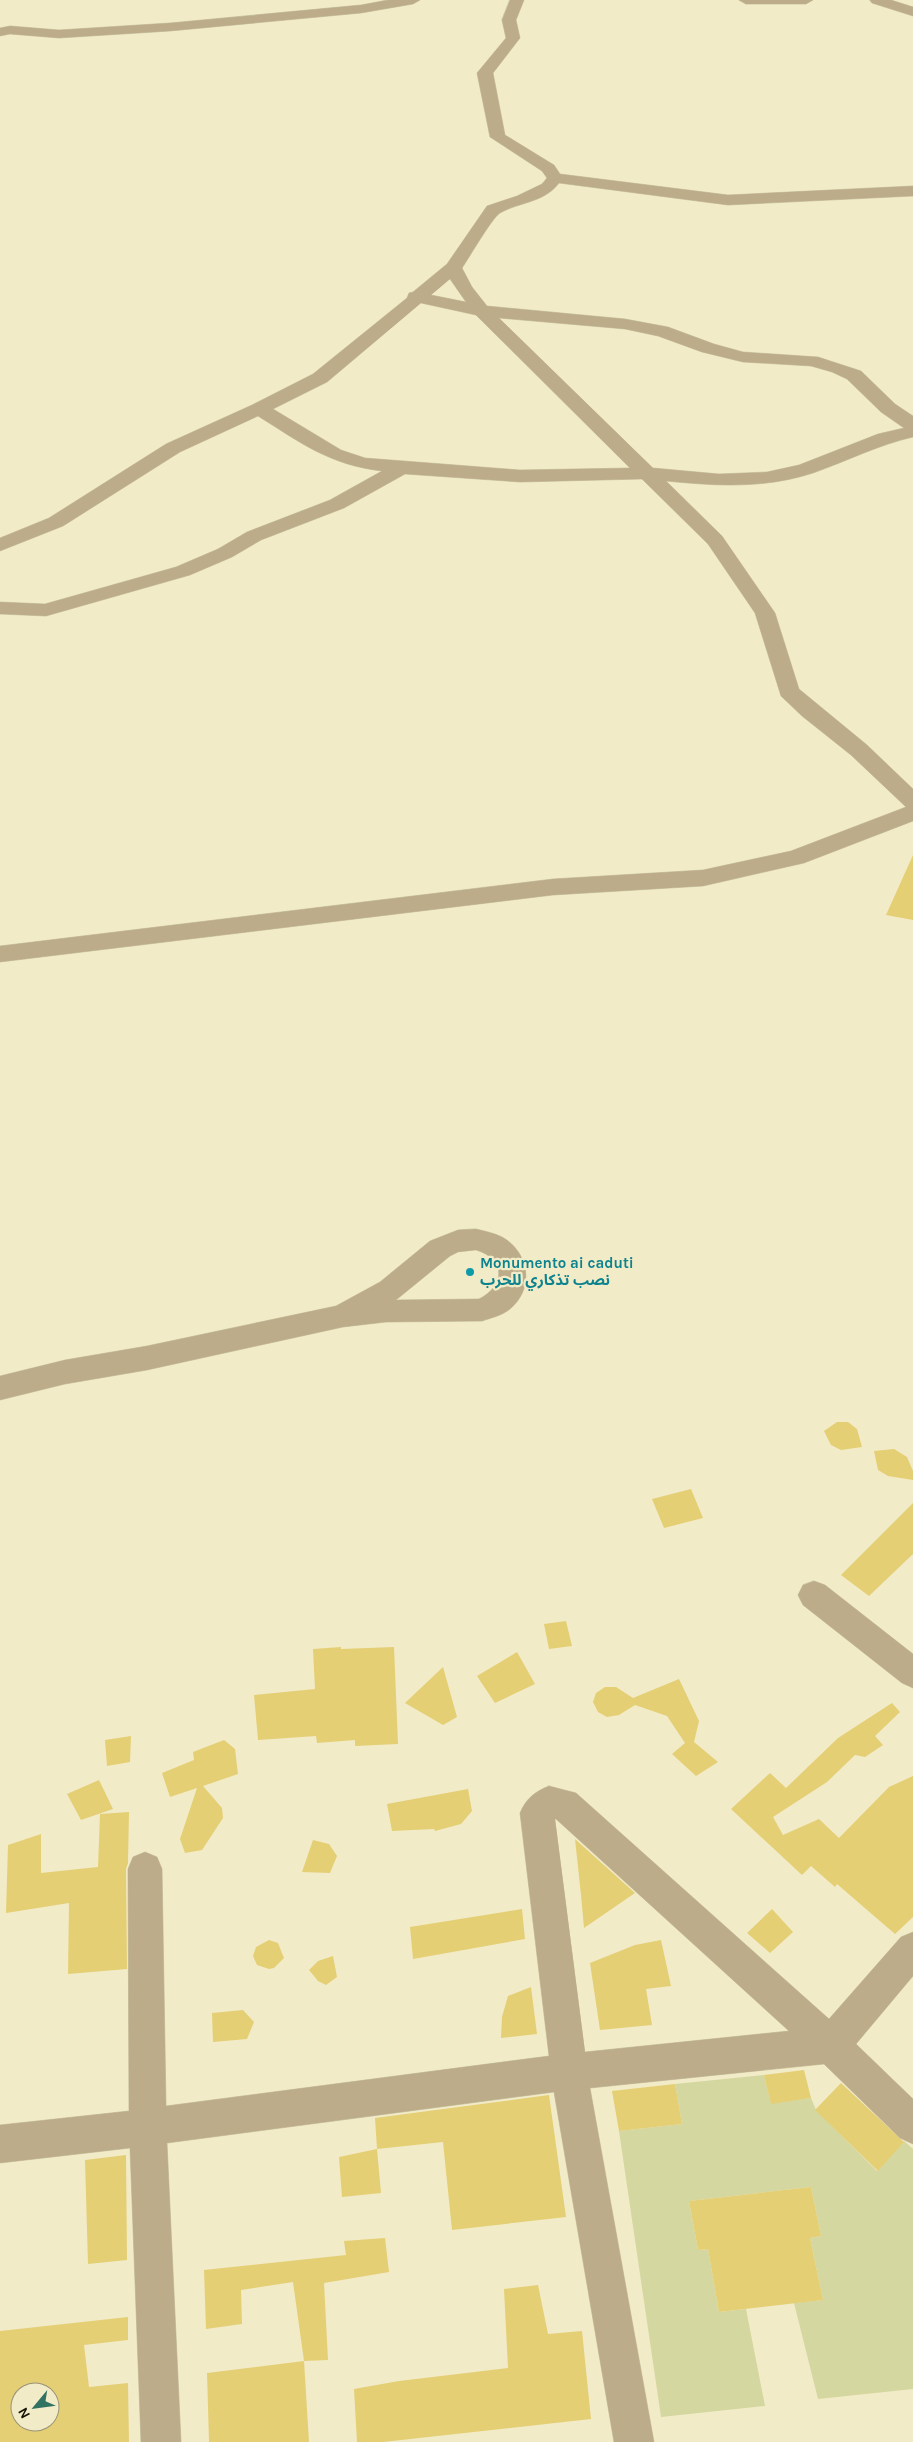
<svg xmlns="http://www.w3.org/2000/svg" width="913" height="2442" viewBox="0 0 913 2442" font-family="Karla,'Noto Sans Arabic',sans-serif">
	<style>
		.green { fill: #d4d7a0 }
		.building { fill: #e4cf75; fill-rule: evenodd }
		.lines { fill: none; stroke-linecap: round; stroke-linejoin: round }
		.minor-casing { stroke: #cec8a8; stroke-width: 1 }
		.minor { fill: #bcac89; fill-rule: evenodd }
		.culture-dot { fill: #0f9aa8; stroke: #f2ebc7; stroke-width: 2 }
		.labels { text-anchor: middle; dominant-baseline: central; stroke-width: 4.5; stroke-linejoin: round; paint-order: stroke }
		.culture-label { font-size: 15px; font-weight: bold; fill: #0d838f; stroke: #f2ebc7; text-anchor: start }
	</style>
	<rect width="100%" height="100%" fill="#f2ebc7"/>
	<path class="green" d="M764 2075 771 2103 811 2098 816 2110 877 2171 904 2141 913 2149V2389L818 2399 794 2303 823 2300 810 2238 821 2236 811 2187 689 2201 698 2250 708 2249 719 2312 746 2309 765 2406 661 2417 619 2131 682 2124 675 2084Z"/>
	<path class="building" d="M913 855V920L886 915Z
		M837 1422H848L857 1429 862 1447 841 1450 831 1445 824 1431Z
		M894 1449 907 1457 913 1471V1480L888 1476 878 1470 874 1451Z
		M691 1489 703 1518 664 1528 652 1499Z
		M913 1503V1554L869 1596 841 1575Z
		M566 1621 572 1646 549 1649 544 1624Z
		M341 1647V1649L394 1647 398 1744 355 1746V1740L317 1743 316 1736 258 1740 254 1695 315 1689 313 1649Z
		M517 1652 535 1684 495 1703 477 1676Z
		M443 1667 457 1717 443 1725 405 1703Z
		M679 1679 699 1721 694 1742 718 1762 696 1776 672 1754 685 1743 667 1716 635 1705 619 1715 607 1717 598 1712 593 1702 596 1693 605 1687H616L633 1698Z
		M892 1703 900 1712 875 1736 883 1745 865 1757 855 1755 827 1782 773 1817 783 1835 819 1819 839 1838 889 1787 913 1776V1917L895 1934 837 1884 835 1887 811 1866 802 1875 731 1809 770 1773 786 1788 838 1738Z
		M131 1736 130 1762 107 1766 105 1740Z
		M224 1740 235 1749 238 1774 203 1786 222 1808 223 1818 202 1850 185 1853 180 1839 197 1788 170 1797 162 1773 194 1760 193 1752Z
		M99 1780 113 1809 81 1820 67 1794Z
		M468 1789 472 1811 461 1824 435 1831 434 1829 392 1831 387 1804Z
		M129 1812 128 1863 126 1869 127 1969 68 1974 69 1903 6 1913 8 1845 41 1834V1873L98 1867 100 1814Z
		M575 1839 635 1893 584 1928 581 1895Z
		M313 1840 329 1844 337 1856 330 1873 302 1872Z
		M522 1909 525 1939 413 1959 410 1927Z
		M772 1909 793 1932 770 1953 747 1933Z
		M269 1940 278 1943 284 1958 274 1968 269 1969 257 1965 253 1956 256 1947Z
		M661 1940 671 1986 646 1989 652 2025 600 2030 590 1963 635 1945Z
		M333 1956 337 1977 326 1985 318 1981 309 1970 318 1961Z
		M531 1987 537 2034 501 2038 502 2017 508 1996Z
		M243 2010 254 2022 247 2039 213 2042 212 2013Z
		M804 2070 811 2098 771 2104 764 2075Z
		M841 2083 904 2142 878 2171 815 2110Z
		M675 2084 682 2124 619 2131 612 2091Z
		M549 2095 566 2217 452 2230 443 2142 377 2149 375 2118Z
		M377 2149 381 2193 342 2197 339 2157Z
		M126 2155 127 2260 88 2264 85 2160Z
		M811 2187 821 2236 810 2238 823 2300 719 2312 708 2249 698 2250 689 2201Z
		M385 2238 389 2272 324 2283 328 2360 304 2361 293 2282 241 2290 242 2324 206 2329 204 2270 346 2255 344 2241Z
		M538 2285 548 2334 582 2331 591 2419 383 2442H357L354 2389 399 2381 508 2368 504 2289Z
		M128 2317V2340L84 2345 89 2387 128 2383 129 2442H0V2331ZM20 2392H50V2422H20Z
		M304 2361 309 2442H209L207 2373Z"/>
	<g class="lines">
		<defs>
			<path id="minor" d="M388 0H420L413 4 361 13 170 31 59 38 10 34 0 36V28L10 26 59 30 170 23 361 5Z
				M510 0H524L516 20 520 38 493 73 505 135 554 165 560 174 728 195 913 186V196L728 205 559 183C544 203 519 202 500 213 492 218 469 258 462 268L472 287 487 306 625 319 668 327 714 344 743 352 818 357 861 371 895 404 913 416V437C878 445 847 461 813 473 764 489 716 486 666 481L722 536 775 613 799 689 867 745 913 789V821L804 863 703 886 553 895 0 962V946L553 879 703 870 791 851 906 807 851 755 802 716 781 696 755 613 708 544 642 479 520 482 405 474 344 508 261 540 232 557 190 575 46 616 0 614V602L45 604 176 567 218 549 247 532 330 500 382 471C330 465 301 443 258 416L180 452 63 526 0 551V538L49 518 166 444 252 405 313 374 407 298 409 293 413 292 447 264 487 206 517 196 542 184 547 178 542 171 490 137 477 73 506 38 502 20ZM450 279 466 302 431 295ZM421 303 476 315 630 468 520 470 365 458 341 450 273 409 327 382ZM499 318 625 329 658 336 702 352 743 362 811 366 832 372 847 379 881 412 904 428 878 434 799 465 767 472 719 474 653 468Z
				M739 0H813L806 4H746Z
				M870 0H891L913 7V16L872 3Z
				M476 1229C484 1231 494 1233 502 1237 529 1252 535 1288 510 1309 503 1315 491 1318 482 1321L386 1322 343 1327 147 1370 65 1384 0 1400V1376L65 1360 147 1346 336 1306 380 1282 430 1241 458 1230ZM476 1250C507 1259 505 1286 479 1299L396 1300 450 1256 458 1252Z
				M814 1581 825 1585 913 1654V1688L902 1683 803 1605 798 1595 803 1585Z
				M549 1786 576 1793 829 2019 901 1937 913 1932V1976L856 2044 913 2099V2144L900 2138 824 2064 590 2088 654 2442H614L554 2092 167 2143 181 2442H141L130 2148 0 2163V2125L129 2111 128 1869 133 1857 145 1852 157 1857 162 1869 166 2106 549 2056 520 1813C526 1799 534 1792 549 1786ZM555 1819H556L789 2031 585 2052Z"/>
		</defs>
		<use href="#minor" class="minor-casing"/>
		<use href="#minor" class="minor"/>
	</g>
	<circle class="culture-dot" cx="470" cy="1272" r="5"/>
	<g class="labels">
		<g class="culture-label">
			<text x="480" y="1263">Monumento ai caduti<tspan x="480" dy="17">نصب تذكاري للحرب</tspan></text>
		</g>
	</g>
	<g transform="translate(35 2407) rotate(241)"><circle r="24" fill="#f2ebc7" stroke="#999479"/>
	<path d="M0-4L9 19L0 12L-9 19Z" fill="#317363"/>
	<text y="-8" font-size="14" font-weight="bold" text-anchor="middle" fill="#141105">N</text>
	</g>
</svg>
